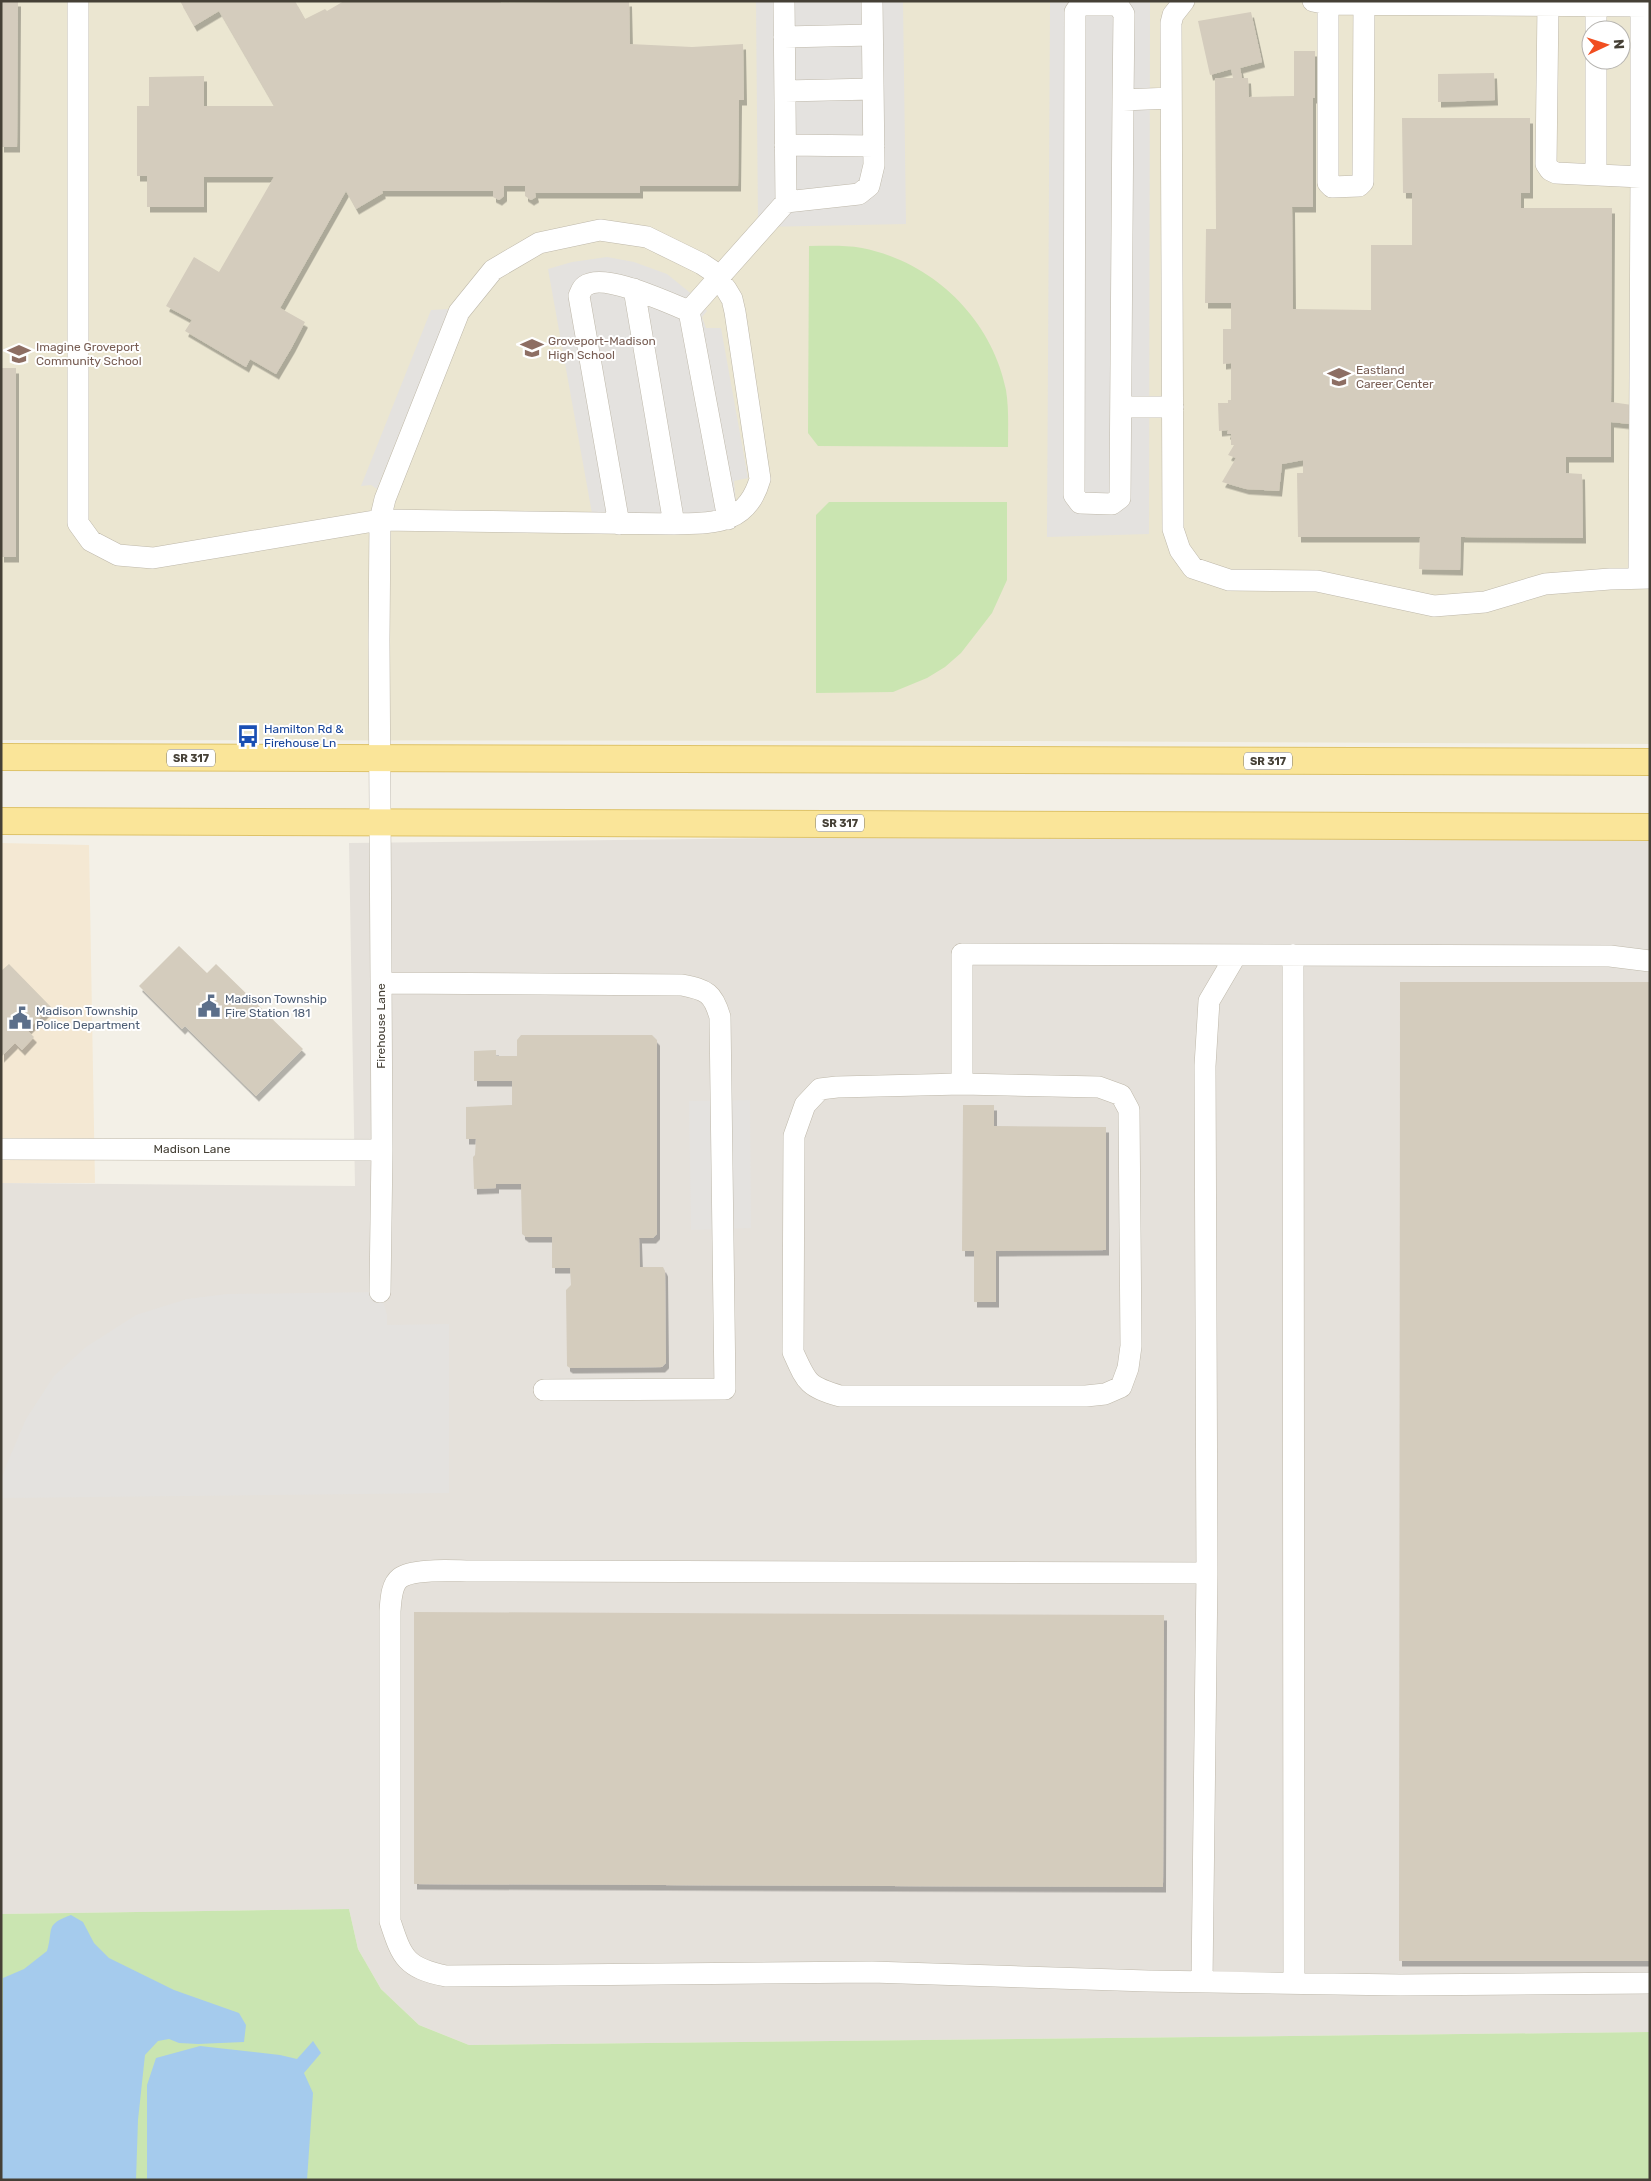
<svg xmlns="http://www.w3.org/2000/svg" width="1651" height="2181" viewBox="0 0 1651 2181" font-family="Rubik,sans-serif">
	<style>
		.commercial { fill: #f4e8d3 }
		.industrial { fill: #e5e1db }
		.education { fill: #ebe6d1; fill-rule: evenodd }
		.green { fill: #cae5b1 }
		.parking { fill: #e4e2df }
		.water { fill: #a5cbed }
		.building { fill: #d4ccbd; filter: url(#shadow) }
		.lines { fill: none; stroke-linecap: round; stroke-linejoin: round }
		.minor-casing { stroke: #beb8aa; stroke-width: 22 }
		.major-casing { stroke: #dec369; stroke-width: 28 }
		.minor { stroke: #fff; stroke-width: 21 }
		.major { stroke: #fae599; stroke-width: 26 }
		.labels { text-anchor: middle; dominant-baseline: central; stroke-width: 4; stroke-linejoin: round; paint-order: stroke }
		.shield { fill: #fff; stroke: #7d7972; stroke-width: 1 }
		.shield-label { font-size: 11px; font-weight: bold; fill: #454036 }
		.education-label { font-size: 12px; fill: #785e54; stroke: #fff; text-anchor: start }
		.transit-label { font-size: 12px; fill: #164399; stroke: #fff; text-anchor: start }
		.service-label { font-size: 12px; fill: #4e5e75; stroke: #fff; text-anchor: start }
		.street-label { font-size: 12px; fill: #454036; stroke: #fff }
	</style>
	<defs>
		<filter id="shadow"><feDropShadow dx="3" dy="5.5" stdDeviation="0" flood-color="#0004"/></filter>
	</defs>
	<rect width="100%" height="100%" fill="#f3f0e7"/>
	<path class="commercial" d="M1 843 89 845 95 1183H1Z"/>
	<path class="industrial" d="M1650 828V2032L469 2045 419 2025 381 1989 358 1949 349 1909 1 1914V1183L355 1186 349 843Z"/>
	<path class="education" d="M1 1H1650V744L1034 741 1 740ZM1591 30H1621V60H1591Z"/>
	<path class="green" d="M809 246C827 246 845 245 862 248 933 262 992 319 1006 390 1009 409 1008 428 1008 447L818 446 808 433Z
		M829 502H1007V580L992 613 961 653 945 667 927 678 893 692 816 693V515Z
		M349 1909 358 1949 381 1989 419 2025 469 2045 1650 2032V2180H1V1914Z"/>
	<path class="parking" d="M756 1H903L906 224 758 227Z
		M1050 1H1150L1149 534 1047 537Z
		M607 257 634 262 667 274 699 300 707 311 702 317 706 328H721L748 478 734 481 737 514 593 519 548 269 572 262Z
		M449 309 377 489 371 485 361 486 431 310Z
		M750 1100 751 1228 691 1230 689 1101Z
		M380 1292 387 1315V1325L449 1324V1493L1 1498V1480L6 1466 26 1419 54 1376 86 1347 136 1315 187 1299 227 1294Z"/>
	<path class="water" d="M71 1915 83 1922 94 1943 109 1958 174 1990 239 2013 246 2025 244 2042 198 2044 179 2043 169 2039 158 2041 145 2055 138 2120 136 2180H1L3 1978 24 1969 47 1951C54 1928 44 1925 71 1915Z
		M313 2041 321 2053 304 2073 313 2093 307 2180H147V2085L156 2058 200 2046 280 2055 297 2059Z"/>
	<path class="building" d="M1 1H18L17 147H1Z
		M180 1H295L305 19 325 9 327 11 344 1H500L501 3 629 1 630 44 692 47 743 44 744 100H739L738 186H640V193H535L536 197 531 200 525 196V186H504V196L499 200 493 197V191H382L383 193 356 209 346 191 280 308 305 322 292 347 276 374 250 359 246 367 185 331 192 320 166 306 194 257 219 272 274 177H204V207H147V176H137V106H149V77L204 76V106H274L219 11 194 26Z
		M1251 12 1262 62 1240 68 1242 78H1248L1249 97 1294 96V51H1315V98H1313V207H1292L1293 309 1371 310V245H1412V193H1403L1402 118H1530V193H1521V208H1612L1611 402 1632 405 1630 424 1611 422V457H1566V473L1582 474 1583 538 1461 537 1460 570 1419 569 1420 537H1298L1297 473H1303V460L1282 464 1279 491 1246 489 1222 482 1236 458 1228 455 1234 445H1231V434H1227L1228 430 1219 431 1218 403H1228V400H1231V363L1223 364V329H1231V303H1205L1206 229H1216L1215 78H1233L1231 69 1210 75 1198 21Z
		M1494 73 1495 100 1438 102V74Z
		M1 368H16V557H1Z
		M179 946 207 973 216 964 303 1049 256 1096 185 1026 182 1029 139 986Z
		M9 964 51 1007 27 1030 34 1037 22 1050 15 1043 1 1057V971Z
		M1400 982H1650V1961H1399Z
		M521 1035H652L657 1040V1234L653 1238H639L640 1267H663L665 1271 666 1363 662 1367 570 1368 567 1366 566 1290 571 1285 570 1268H552V1237H526L522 1234 521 1184H496V1188L474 1189 473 1157 475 1155 476 1139H466V1107L512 1105V1081H474V1051L496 1050V1056H517V1040Z
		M963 1105H994V1126L1106 1127V1250L996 1251V1302H974V1251H962Z
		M414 1612 1164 1615 1163 1887 414 1884Z"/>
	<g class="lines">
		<defs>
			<path id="minor" d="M78 1V523L91 541 118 555 153 558 380 520 674 524C714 523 747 525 760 479L735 312 732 299 726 289 711 270 702 264 647 237 600 230 539 243 493 270 459 312 385 499 380 520 379 640 382 1150 380 1292
				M1184 1 1173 15 1171 23 1173 529 1180 550 1193 568 1229 580 1317 581 1434 606 1485 602 1545 584 1610 579 1650 578
				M1313 1 1328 4 1650 6
				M1328 4V183L1332 187 1359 186 1363 182 1364 4
				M1548 5 1546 164 1550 170 1556 173 1641 177 1639 578
				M1641 6V177
				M1596 30V5
				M784 37 872 35
				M785 91 873 89
				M1123 100 1120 498 1112 504 1080 503 1074 495 1075 12 1080 5H1118L1124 14 1123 100 1171 98
				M785 145 874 146
				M1596 175V60
				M786 202 859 194 869 186 874 165 872 1
				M634 289 674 524
				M1121 407H1173
				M728 519 689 311 786 202 784 1
				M619 524 579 296C581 292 581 289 585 286 604 272 668 303 689 311
				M1236 955 1209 1001 1205 1066 1207 1573 470 1571C454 1571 413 1568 400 1578 391 1585 391 1600 390 1611V1921C402 1958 406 1968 446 1976L872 1972 1148 1981 1400 1985 1650 1983
				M1293 955 1294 1982
				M381 983 682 985C707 990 713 993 720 1017L725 1389 544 1390
				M962 1084 1099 1087 1121 1095 1129 1110 1131 1346 1128 1368 1121 1387 1105 1394 1086 1396H840C807 1386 807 1383 793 1352L794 1136 805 1105 820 1089 837 1087Z
				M962 1084V954L1610 956 1650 961
				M1 1149 382 1150
				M1202 1981 1207 1573"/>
			<path id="major" d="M1 757 1650 762
				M1 821 1650 827"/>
		</defs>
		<use href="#minor" class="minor-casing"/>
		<use href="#major" class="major-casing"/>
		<use href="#minor" class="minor"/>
		<use href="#major" class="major"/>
	</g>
	<defs>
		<symbol id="school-bare" viewBox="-9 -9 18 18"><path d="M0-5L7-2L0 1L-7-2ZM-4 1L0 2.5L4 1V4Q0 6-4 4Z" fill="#8d6e63" stroke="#fff" stroke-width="2.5" paint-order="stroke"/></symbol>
		<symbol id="bus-bare" viewBox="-9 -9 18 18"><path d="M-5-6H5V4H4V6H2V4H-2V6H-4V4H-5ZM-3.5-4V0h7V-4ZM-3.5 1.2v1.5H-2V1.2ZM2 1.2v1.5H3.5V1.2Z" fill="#1a4fb4" stroke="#fff" stroke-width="2.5" paint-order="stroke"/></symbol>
		<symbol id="civic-bare" viewBox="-9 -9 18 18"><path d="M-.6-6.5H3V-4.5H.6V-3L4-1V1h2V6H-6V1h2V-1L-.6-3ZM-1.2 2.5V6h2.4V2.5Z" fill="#5c6f8a" stroke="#fff" stroke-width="2.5" paint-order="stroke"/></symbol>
	</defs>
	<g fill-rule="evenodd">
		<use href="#school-bare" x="516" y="332" width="32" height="32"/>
		<use href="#school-bare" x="3" y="338" width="32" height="32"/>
		<use href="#school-bare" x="1323" y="361" width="32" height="32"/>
		<use href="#bus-bare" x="232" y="720" width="32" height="32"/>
		<use href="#civic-bare" x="193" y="990" width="32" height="32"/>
		<use href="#civic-bare" x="4" y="1002" width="32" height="32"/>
	</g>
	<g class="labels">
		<g class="shield">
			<rect x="167" y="749.5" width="48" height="17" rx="4"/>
			<rect x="1244" y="752.5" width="48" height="17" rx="4"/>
			<rect x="816" y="814.5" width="48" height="17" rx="4"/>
		</g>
		<g class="shield-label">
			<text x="191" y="758">SR 317</text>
			<text x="1268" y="761">SR 317</text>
			<text x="840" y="823">SR 317</text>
		</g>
		<g class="education-label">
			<text x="548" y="341">Groveport-Madison<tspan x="548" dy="14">High School</tspan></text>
			<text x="36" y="347">Imagine Groveport<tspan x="36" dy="14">Community School</tspan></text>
			<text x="1356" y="370">Eastland<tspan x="1356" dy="14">Career Center</tspan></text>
		</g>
		<g class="transit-label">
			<text x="264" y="729">Hamilton Rd &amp;<tspan x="264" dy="14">Firehouse Ln</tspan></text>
		</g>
		<g class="service-label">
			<text x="225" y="999">Madison Township<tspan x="225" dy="14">Fire Station 181</tspan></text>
			<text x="36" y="1011">Madison Township<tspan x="36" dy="14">Police Department</tspan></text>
		</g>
		<g class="street-label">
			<text transform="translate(381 1026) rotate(-90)">Firehouse Lane</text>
			<text x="192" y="1149">Madison Lane</text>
		</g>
	</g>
	<rect width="1651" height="2181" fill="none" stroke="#454036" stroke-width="5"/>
	<g transform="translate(1606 45) rotate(86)"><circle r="24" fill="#ffffff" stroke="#b5b3af"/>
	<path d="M0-4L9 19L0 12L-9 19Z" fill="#f14e20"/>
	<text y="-8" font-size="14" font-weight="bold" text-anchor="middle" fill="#454036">N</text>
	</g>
</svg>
